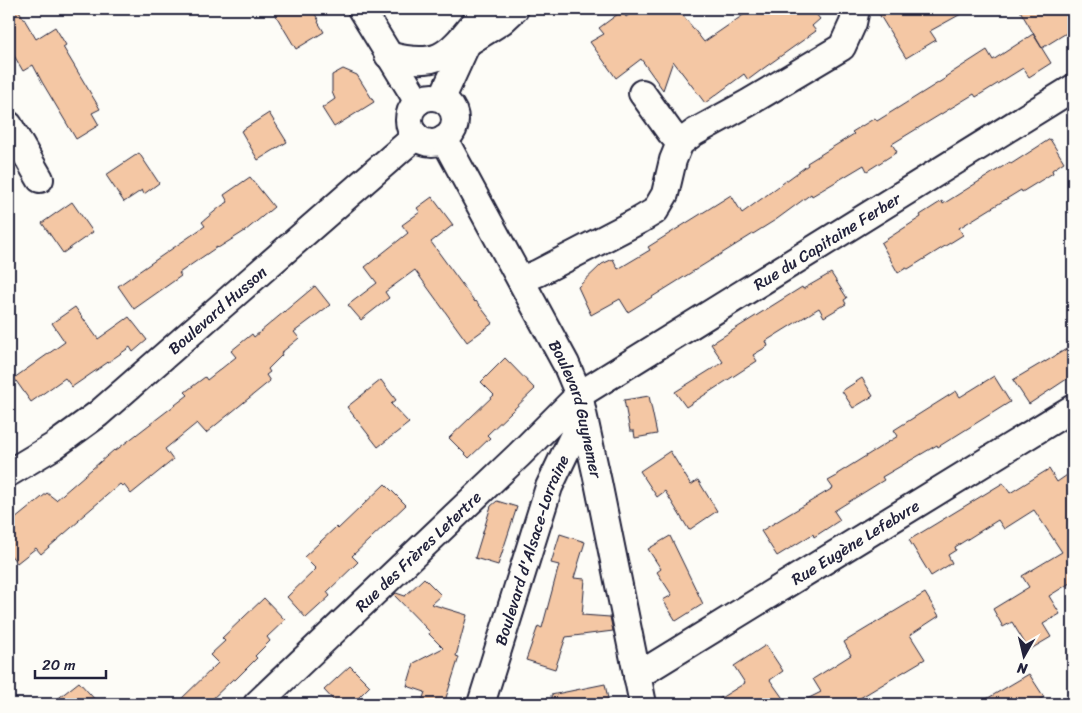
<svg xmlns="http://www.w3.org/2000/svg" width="1082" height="713" viewBox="0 0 1082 713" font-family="Sriracha,sans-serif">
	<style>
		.building { fill: #f4c7a4; stroke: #22223b }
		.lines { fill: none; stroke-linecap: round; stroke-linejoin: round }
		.minor-casing { stroke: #22223b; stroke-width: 30 }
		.minor { stroke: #fdfcf7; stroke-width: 26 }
		.labels { text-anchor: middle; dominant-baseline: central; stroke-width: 4; stroke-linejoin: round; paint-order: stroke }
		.street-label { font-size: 16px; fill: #22223b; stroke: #fdfcf7 }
	</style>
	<rect width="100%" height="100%" fill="#fdfcf7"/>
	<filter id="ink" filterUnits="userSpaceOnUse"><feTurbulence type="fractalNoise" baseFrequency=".02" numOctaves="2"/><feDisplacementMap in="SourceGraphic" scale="10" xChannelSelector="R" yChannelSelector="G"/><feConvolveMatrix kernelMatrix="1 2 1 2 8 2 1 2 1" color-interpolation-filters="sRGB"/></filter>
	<g filter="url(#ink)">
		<path class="building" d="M9 9H18L36 39 55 27 66 45 63 47 100 109 92 113 99 125 76 139 42 82 33 65 23 71 9 47Z
			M272 9H312L319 21 318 22 324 32 296 49Z
			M637 9H678L704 42 752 9H812L820 19 812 26 816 31 764 68 748 80 744 74 705 103 673 61 663 90 641 59 616 78 590 42 604 34 599 28 622 11 626 17Z
			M876 9H970L930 31 936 40 906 58Z
			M1019 9H1073V29L1042 48Z
			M1033 34 1051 63 1029 77 1023 68 976 97 974 94 892 144 897 152 867 171 864 165 812 196 811 194 777 219 628 312 620 299 591 315 578 287 602 264 613 259 618 269 650 250 648 247 731 195 742 213 808 165 807 163 854 134 852 132 875 118 877 121 946 78 945 77 987 50 993 60Z
			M343 69 357 75 374 102 334 127 322 108 335 99 332 92V75Z
			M269 113 287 142 258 160 241 131Z
			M1050 139 1064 162 1052 170 1053 173 1022 192 1021 190 959 228 963 235 908 269 906 268 898 273 881 243 921 217 920 215 942 201 943 204 1010 162 1011 164Z
			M139 153 159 183 144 194 142 190 124 202 106 175Z
			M250 177 274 207 245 231 218 248 217 247 179 273 181 276 134 309 118 286 205 226 202 222 220 207 228 202 224 195Z
			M432 197 453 225 431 242 475 302 476 301 493 323 467 342 415 270 385 292 389 298 361 320 348 305 377 283 365 267 408 233 402 225 420 212 417 208Z
			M72 202 93 232 63 253 42 223Z
			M831 273 847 298 844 300 846 304 824 317 819 308 766 341 768 346 753 355 757 361 686 407 675 392 723 362 711 344 802 287 803 289Z
			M315 286 330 305 294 332 299 338 281 353 282 355 268 369 270 372 266 375 270 381 206 433 197 423 165 449 173 460 131 494 124 485 122 486 120 484 78 520 79 521 41 554 36 548 17 563 9 553V524L47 493 56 500 114 450 115 451 188 395 185 392 205 377 207 380 236 357 231 351 252 334 254 337Z
			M75 307 98 339 129 317 147 340 133 352 130 347 72 387 65 378 31 402 14 378 65 342 52 323Z
			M1073 345V375L1029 404 1013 380 1045 361V362Z
			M505 358 535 389 487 435 490 438 469 458 449 438 494 395 481 382Z
			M994 376 1010 402 938 447 937 445 882 477 884 480 834 511 840 520 814 537 813 534 777 556 761 531 833 488 828 481 837 476V474L898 436 894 430 956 391 960 397Z
			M862 378 873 396 853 408 842 391Z
			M381 380 396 400 391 404 409 423 378 447 347 407Z
			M649 396 657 434 635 438 634 431H630L624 400Z
			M670 451 691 485 698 480 717 511 689 530 665 491 657 497 640 471Z
			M1049 469 1057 482 1073 471V581L1049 596 1060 614 1043 624 1051 637 1029 650 1012 622 1003 627 993 609 1029 587 1022 576 1062 552 1034 510 1004 529 998 520 955 547 956 550 948 555 952 563 931 576 909 540 1003 483 1010 493Z
			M385 484 406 505 352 556 358 562 327 592 330 596 306 618 287 597 316 569 304 557 336 527 338 529Z
			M497 501 517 507 498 565 475 558 491 506Z
			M560 534 585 542 574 578 585 579 582 615 610 617 613 631 566 637 555 669 526 660 538 626 542 628 559 565 551 563Z
			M670 536 703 604 676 621 663 600 672 595 657 572 661 569 648 549Z
			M424 578 441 595 431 604 467 615 456 656 459 657 444 704H421L425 692 407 686 414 663 443 648 429 634 430 632 394 595 396 593 405 596Z
			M925 593 939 616 910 635 925 659 850 704H797L821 692 813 679 851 655 844 642Z
			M264 598 285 620 267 637 270 641 255 656 257 658 235 680 233 679 207 704H176L218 663 210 655 225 641 222 638Z
			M766 645 783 671 770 680 787 704H711L745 683 734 666Z
			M350 666 370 686 352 704H337L324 690Z
			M1029 674 1044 697 1031 704H978Z
			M79 682 99 704H51Z
			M605 684 609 704H552L551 695Z"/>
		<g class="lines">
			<defs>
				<g id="minor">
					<path d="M361 9 418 102"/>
					<path d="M467 43 502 21 515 9"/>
					<path d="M388 55C443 70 450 52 482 13"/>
					<path d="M642 93 670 132 680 143"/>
					<circle cx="432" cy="120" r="23"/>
					<path d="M442 98 470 37"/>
					<path d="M9 125 40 179"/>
					<path id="s1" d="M444 139 566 364 579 395 598 482 643 704"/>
					<path d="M521 280 538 273 640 220 655 211 665 194 673 160 680 143 695 132 748 103 842 47 853 23 856 9"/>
					<path id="s2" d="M9 473 54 446 98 414 416 136"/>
					<path id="s3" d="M637 676 1073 408"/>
					<path id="s4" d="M257 704 519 455 579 395 1073 88"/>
					<path id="s5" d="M481 704 549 487 578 426 579 408"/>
				</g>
			</defs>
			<use href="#minor" class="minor-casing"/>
			<use href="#minor" class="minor"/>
		</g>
	</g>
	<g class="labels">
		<g class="street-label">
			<text stroke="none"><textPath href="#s4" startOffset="738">Rue du Capitaine Ferber</textPath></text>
			<text stroke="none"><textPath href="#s2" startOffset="265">Boulevard Husson</textPath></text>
			<text stroke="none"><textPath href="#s1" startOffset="302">Boulevard Guynemer</textPath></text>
			<text stroke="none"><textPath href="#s3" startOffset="256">Rue Eugène Lefebvre</textPath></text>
			<text stroke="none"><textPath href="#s4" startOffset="222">Rue des Frères Letertre</textPath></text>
			<text stroke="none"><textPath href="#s5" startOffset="162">Boulevard d'Alsace-Lorraine</textPath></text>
		</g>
	</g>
	<rect width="1082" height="713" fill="none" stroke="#fdfcf7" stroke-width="30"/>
	<rect x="15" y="15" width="1052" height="683" fill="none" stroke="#22223b" stroke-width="2" filter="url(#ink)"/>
	<g transform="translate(1024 656) rotate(188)" stroke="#fdfcf7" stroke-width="4" paint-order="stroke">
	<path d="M0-4L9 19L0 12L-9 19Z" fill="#22223b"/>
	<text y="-8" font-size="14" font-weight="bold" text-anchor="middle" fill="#22223b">N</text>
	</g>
	<path d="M35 670v8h71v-8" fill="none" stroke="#22223b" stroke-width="2.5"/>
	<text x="42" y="670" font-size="15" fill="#22223b" stroke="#fdfcf7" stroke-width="4" paint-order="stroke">20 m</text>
</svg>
